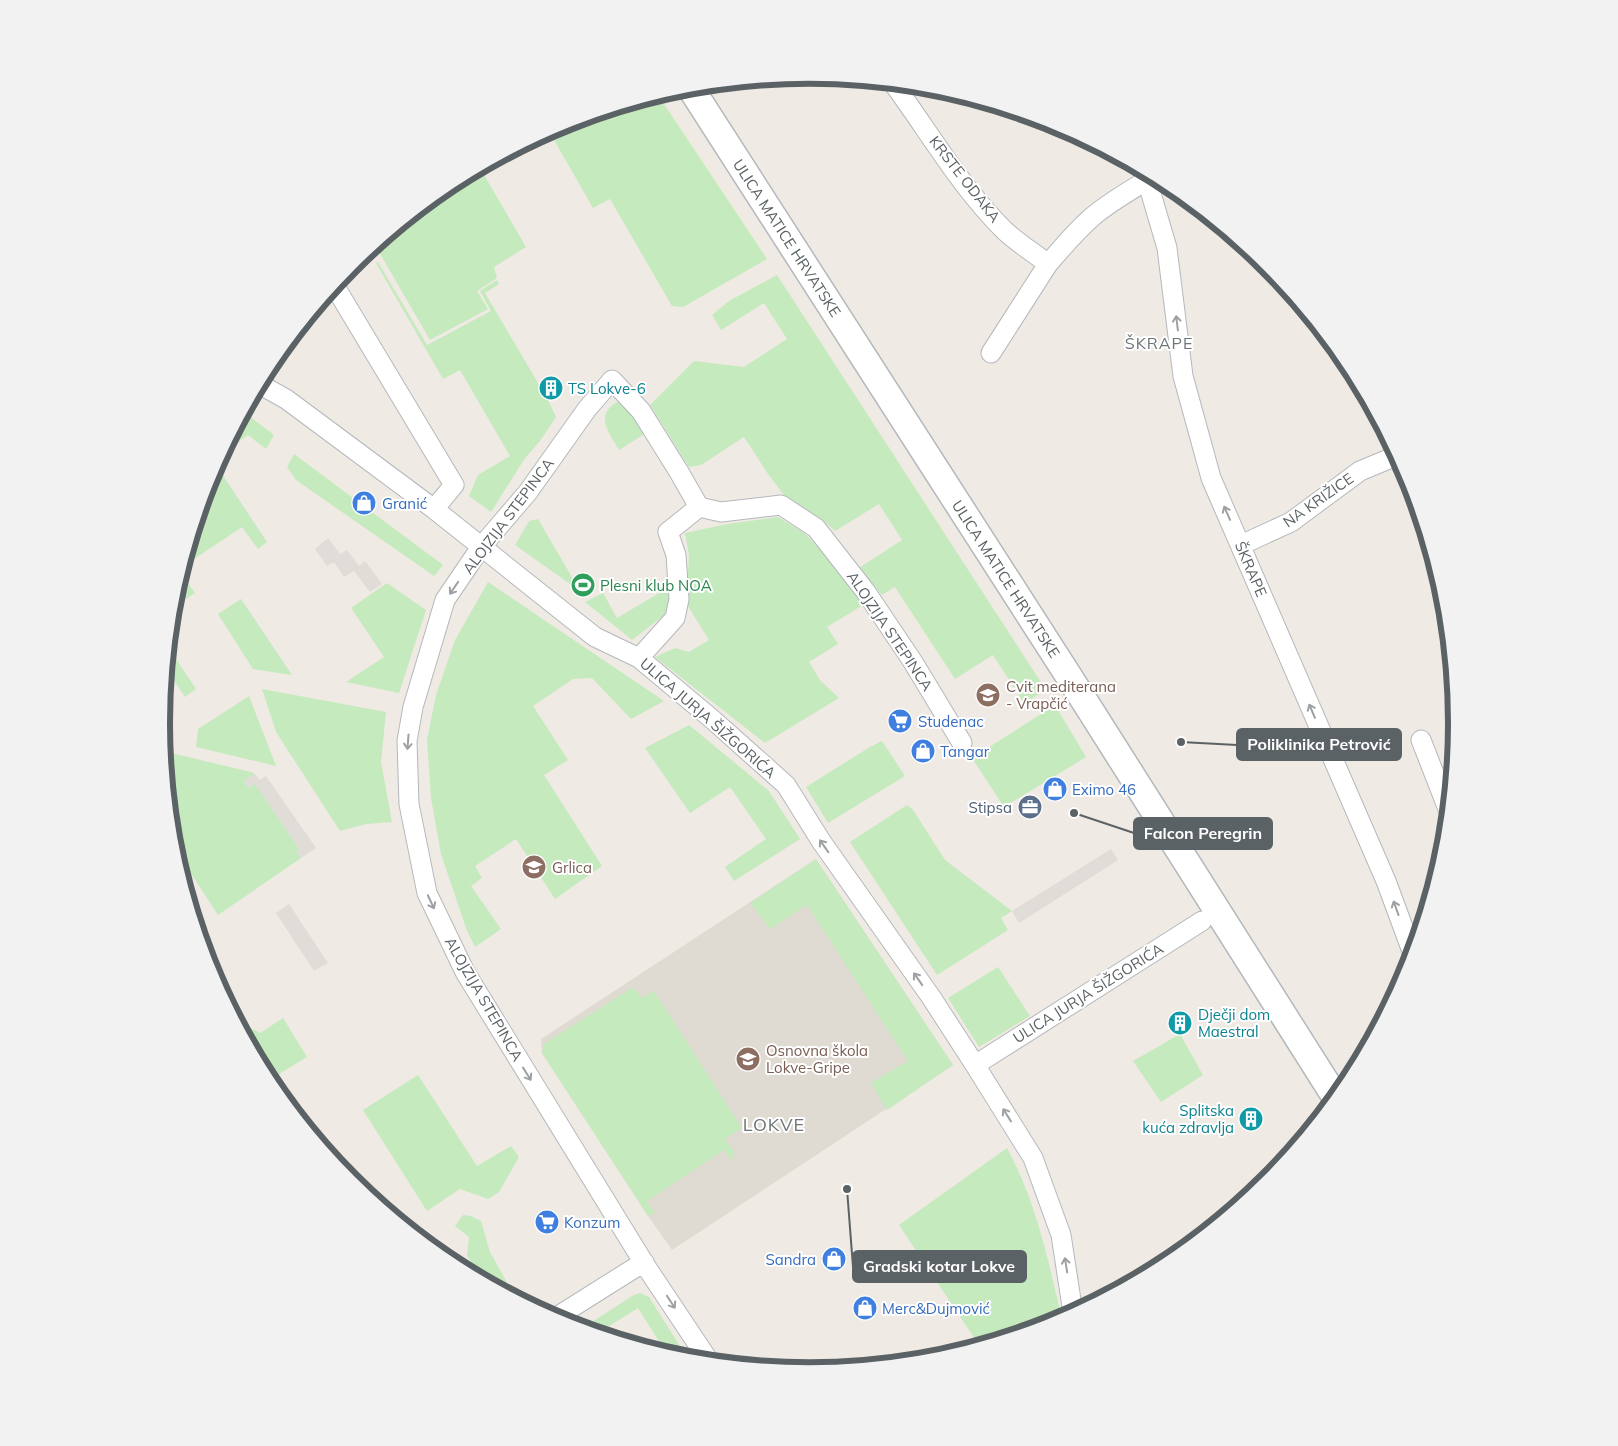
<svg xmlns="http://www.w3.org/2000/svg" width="1618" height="1446" viewBox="0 0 1618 1446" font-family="Mulish,sans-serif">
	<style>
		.industrial { fill: #e0dcd8 }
		.education { fill: #dfdad2 }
		.green { fill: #c5eabd }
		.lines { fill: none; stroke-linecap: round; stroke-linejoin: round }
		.street-casing { stroke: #b4b8bc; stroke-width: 21 }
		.secondary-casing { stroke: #b2b8bc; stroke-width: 29 }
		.street { stroke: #fff; stroke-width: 19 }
		.secondary { stroke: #fff; stroke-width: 26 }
		.oneway { stroke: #9da1a3 }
		.labels { text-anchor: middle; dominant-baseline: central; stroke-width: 4; stroke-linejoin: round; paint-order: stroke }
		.street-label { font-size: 15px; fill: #5b6265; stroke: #fff }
		.culture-label { font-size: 15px; fill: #0d838f; stroke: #fff; text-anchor: start }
		.shop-label { font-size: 15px; fill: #366cbe; stroke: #fff; text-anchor: start }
		.leisure-label { font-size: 15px; fill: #27864d; stroke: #fff; text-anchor: start }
		.education-label { font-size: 15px; fill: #785e54; stroke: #fff; text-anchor: start }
		.service-label { font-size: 15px; fill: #4e5e75; stroke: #fff; text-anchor: end }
		.neighbourhood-label { font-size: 16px; letter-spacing: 1px; fill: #6c7477; stroke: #fff }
		.quarter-label { font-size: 18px; letter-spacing: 1px; fill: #6c7477; stroke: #fff }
		.rim { fill: none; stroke: #5b6265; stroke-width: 6 }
		.leader { fill: none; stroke: #5b6265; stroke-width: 2 }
		.callout-dot { fill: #5b6265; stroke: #fff; stroke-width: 2 }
		.callout { fill: #5b6265; stroke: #5b6265; stroke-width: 2 }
		.callout-label { font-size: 16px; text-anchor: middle; font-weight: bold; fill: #fff }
	</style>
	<rect width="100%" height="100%" fill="#efeae3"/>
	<path class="industrial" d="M328 538 340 554 347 550 359 566 365 561 382 584 370 592 354 571 344 577 334 562 327 566 315 549Z
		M254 773 260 780 266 776 316 848 301 858 296 851 299 849 255 785 249 788 244 780Z
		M1111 849 1118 860 1019 923 1012 911Z
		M289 904 328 963 314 971 276 913Z"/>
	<path class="education" d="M816 859 953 1065 672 1250 648 1216 542 1053 541 1039Z"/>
	<path class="green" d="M658 95 767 259 683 307 672 306 610 199 593 208 549 131 561 124Z
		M480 168 526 247 494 267 497 278 477 291 488 309 430 340 375 245 449 184Z
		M378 262 427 345 491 311 480 291 497 280 499 284 485 293 548 400 556 417 540 441 525 458 491 512 469 496 478 475 510 456 460 370 443 379 376 263Z
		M777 275 1046 690 1024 703 993 655 955 679 895 587 882 595 859 568 902 540 879 504 835 531 824 521 784 495 768 474 744 437 701 465 689 467 650 405 694 361 744 367 787 339 764 303 721 330 712 315 729 301Z
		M1326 336 1348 363 1372 408 1361 395Z
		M617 402 629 404 646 433 619 450C609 432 594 416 617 402Z
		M244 412 274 435 266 449 248 435 221 454Z
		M294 454 443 565 434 576 296 480 287 467Z
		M216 465 267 542 258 549 242 527 182 567 210 475Z
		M778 517 804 533 831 560 863 605 827 627 838 644 809 662 820 680 839 698 765 743 655 657 675 648 689 652 709 640 686 603 689 555 685 533 727 524Z
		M538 519 580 591 515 545 529 521Z
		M181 573 195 593 184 600 176 589Z
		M488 582 664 701 631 719 592 678 573 679 533 706 568 760 544 775 602 866 555 899 516 839 475 866 482 878 471 886 501 929 475 947 467 931 441 854 431 798 427 740 436 695 455 640Z
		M387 583 426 610 399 693 346 682 384 657 351 608Z
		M666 589 672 601 667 613 632 640 585 602 603 593 617 618Z
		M241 599 292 675 253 669 218 614Z
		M168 647 196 689 185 697 172 677 165 681Z
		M262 689 386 712 381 762 392 822 366 824 340 831 276 732Z
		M249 696 276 766 196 747 198 729Z
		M1055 705 1086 757 1004 807 972 758Z
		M689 725 769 791 800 839 734 881 725 867 766 839 730 787 690 813 645 748Z
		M882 741 905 776 828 823 806 787 870 747Z
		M167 752 255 773 244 781 249 788 255 784 299 849 296 851 301 858 218 915 173 846 164 754Z
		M907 805 913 810 945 860 1012 911 1001 918 1008 930 937 975 850 842Z
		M816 859 953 1065 887 1110 871 1083 908 1061 807 905 770 929 750 903Z
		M998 967 1030 1016 979 1047 948 998Z
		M633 987 642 998 654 991 742 1128 725 1139 734 1152 732 1161 724 1150 647 1201 655 1213 648 1216 542 1053 544 1044Z
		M283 1018 307 1057 269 1080 244 1034 253 1029 260 1033Z
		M1180 1034 1203 1075 1161 1102 1133 1061Z
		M418 1075 477 1166 511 1146 519 1157 499 1192 488 1199 460 1189 427 1211 363 1110Z
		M1007 1148C1036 1201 1048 1260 1062 1319L1057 1322 979 1345 899 1225Z
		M463 1215 471 1216 481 1221 490 1252 515 1297 495 1286 491 1275 476 1268 467 1256 469 1237 455 1226Z
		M640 1293 649 1297 688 1359 663 1353 665 1351 638 1308 598 1333 583 1328 632 1296Z"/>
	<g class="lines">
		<defs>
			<path id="street" d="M893 83C929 132 962 189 1005 231 1018 243 1034 253 1048 264 1062 248 1075 232 1091 218 1108 203 1128 192 1147 180
				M1141 169 1147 180 1167 248 1183 376 1211 478 1386 881 1413 954
				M334 285 454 485 434 509
				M991 353 1048 264
				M259 384 286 399 434 509 595 637 639 658 712 719 786 785 821 841 931 997 975 1065 1033 1158 1061 1235 1073 1313
				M699 507 679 472 641 411 612 380 587 409 528 492 481 547 445 600 413 707 407 741 409 804 427 893 465 972 647 1268 709 1361
				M1241 545 1291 522 1360 471 1396 456 1406 473
				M639 658 675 618 679 599 676 555 668 532 699 507 721 512 781 505 816 528 866 592 913 662 962 743
				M1421 740 1448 809
				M975 1065 1202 921
				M555 1318 644 1262"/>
			<path id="secondary" d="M690 87 1068 675 1336 1098"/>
		</defs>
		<use href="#street" class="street-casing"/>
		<use href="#secondary" class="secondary-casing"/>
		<use href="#street" class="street"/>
		<use href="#secondary" class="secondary"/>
	</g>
	<defs><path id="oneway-shaft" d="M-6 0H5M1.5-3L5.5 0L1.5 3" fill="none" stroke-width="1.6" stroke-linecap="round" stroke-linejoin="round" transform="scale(1.25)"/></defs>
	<g class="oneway">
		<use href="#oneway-shaft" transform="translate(1177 323) rotate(-97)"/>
		<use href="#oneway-shaft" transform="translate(1227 513) rotate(-114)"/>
		<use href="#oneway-shaft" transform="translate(454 588) rotate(124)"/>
		<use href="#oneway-shaft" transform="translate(1312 711) rotate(-113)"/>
		<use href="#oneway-shaft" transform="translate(408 742) rotate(94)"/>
		<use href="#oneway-shaft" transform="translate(824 846) rotate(-125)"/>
		<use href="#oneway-shaft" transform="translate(431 902) rotate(65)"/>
		<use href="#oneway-shaft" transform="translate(1396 908) rotate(-110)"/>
		<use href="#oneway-shaft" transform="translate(918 979) rotate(-125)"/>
		<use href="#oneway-shaft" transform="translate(527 1074) rotate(58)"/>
		<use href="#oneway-shaft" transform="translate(1007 1115) rotate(-122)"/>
		<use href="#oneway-shaft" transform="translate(1066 1265) rotate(-99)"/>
		<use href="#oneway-shaft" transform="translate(671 1302) rotate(57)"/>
	</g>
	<defs>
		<symbol id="building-disc" viewBox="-11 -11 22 22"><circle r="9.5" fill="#0f9aa8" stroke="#fff"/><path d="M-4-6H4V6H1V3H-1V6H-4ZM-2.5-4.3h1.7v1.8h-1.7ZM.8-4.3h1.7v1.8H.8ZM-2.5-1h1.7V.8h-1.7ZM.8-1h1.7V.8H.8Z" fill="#fff"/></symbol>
		<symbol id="shop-disc" viewBox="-11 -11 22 22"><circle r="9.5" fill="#3f7fe0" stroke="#fff"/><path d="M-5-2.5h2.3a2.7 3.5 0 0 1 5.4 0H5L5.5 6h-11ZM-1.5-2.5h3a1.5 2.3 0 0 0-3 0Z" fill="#fff"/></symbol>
		<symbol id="stadium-disc" viewBox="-11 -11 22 22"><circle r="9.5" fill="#2e9e5b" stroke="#fff"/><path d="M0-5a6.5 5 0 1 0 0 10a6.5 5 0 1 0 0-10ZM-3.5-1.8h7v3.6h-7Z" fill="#fff"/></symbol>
		<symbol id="school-disc" viewBox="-11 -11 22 22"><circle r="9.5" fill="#8d6e63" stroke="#fff"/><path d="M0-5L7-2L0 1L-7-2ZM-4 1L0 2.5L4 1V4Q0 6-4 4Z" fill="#fff"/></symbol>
		<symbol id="supermarket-disc" viewBox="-11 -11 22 22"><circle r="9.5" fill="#3f7fe0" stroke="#fff"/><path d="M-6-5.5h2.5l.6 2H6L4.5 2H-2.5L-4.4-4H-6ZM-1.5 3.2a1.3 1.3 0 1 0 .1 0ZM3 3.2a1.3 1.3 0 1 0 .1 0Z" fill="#fff"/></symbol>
		<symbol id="office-disc" viewBox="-11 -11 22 22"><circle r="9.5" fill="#5c6f8a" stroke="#fff"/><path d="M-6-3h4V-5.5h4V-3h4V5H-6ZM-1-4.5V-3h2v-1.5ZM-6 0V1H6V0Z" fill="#fff"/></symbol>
	</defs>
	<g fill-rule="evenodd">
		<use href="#building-disc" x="537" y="374" width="28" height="28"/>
		<use href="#shop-disc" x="350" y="489" width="28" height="28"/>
		<use href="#stadium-disc" x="569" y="571" width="28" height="28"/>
		<use href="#school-disc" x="974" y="681" width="28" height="28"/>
		<use href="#supermarket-disc" x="886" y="707" width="28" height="28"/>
		<use href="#shop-disc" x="909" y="737" width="28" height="28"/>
		<use href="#shop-disc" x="1041" y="775" width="28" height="28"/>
		<use href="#office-disc" x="1016" y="793" width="28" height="28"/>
		<use href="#school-disc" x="520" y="853" width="28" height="28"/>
		<use href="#building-disc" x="1166" y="1009" width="28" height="28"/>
		<use href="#school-disc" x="734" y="1045" width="28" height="28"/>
		<use href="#building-disc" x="1237" y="1105" width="28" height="28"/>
		<use href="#supermarket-disc" x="533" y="1208" width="28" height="28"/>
		<use href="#shop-disc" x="820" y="1245" width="28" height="28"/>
		<use href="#shop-disc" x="851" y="1294" width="28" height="28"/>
	</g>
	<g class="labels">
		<g class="street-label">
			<text transform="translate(965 179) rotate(52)">KRSTE ODAKA</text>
			<text transform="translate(787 238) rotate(57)">ULICA MATICE HRVATSKE</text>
			<text transform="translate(1318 500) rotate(-35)">NA KRIŽICE</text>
			<text transform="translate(508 516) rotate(-53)">ALOJZIJA STEPINCA</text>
			<text transform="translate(1251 569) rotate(67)">ŠKRAPE</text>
			<text transform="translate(1006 579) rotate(57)">ULICA MATICE HRVATSKE</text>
			<text transform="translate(890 631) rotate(56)">ALOJZIJA STEPINCA</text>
			<text transform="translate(708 718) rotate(41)">ULICA JURJA ŠIŽGORIĆA</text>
			<text transform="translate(1088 993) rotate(-32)">ULICA JURJA ŠIŽGORIĆA</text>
			<text transform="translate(484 999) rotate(60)">ALOJZIJA STEPINCA</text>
		</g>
		<g class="culture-label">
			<text x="568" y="388">TS Lokve-6</text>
			<text x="1198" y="1014">Dječji dom<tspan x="1198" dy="17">Maestral</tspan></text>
			<text x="1234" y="1110" text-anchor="end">Splitska<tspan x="1234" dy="17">kuća zdravlja</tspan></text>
		</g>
		<g class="shop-label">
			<text x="382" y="503">Granić</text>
			<text x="918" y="721">Studenac</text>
			<text x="940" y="751">Tangar</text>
			<text x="1072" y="789">Eximo 46</text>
			<text x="564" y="1222">Konzum</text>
			<text x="816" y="1259" text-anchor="end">Sandra</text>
			<text x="882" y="1308">Merc&amp;Dujmović</text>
		</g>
		<g class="leisure-label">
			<text x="600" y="585">Plesni klub NOA</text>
		</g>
		<g class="education-label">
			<text x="1006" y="686">Cvit mediterana<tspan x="1006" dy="17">- Vrapčić</tspan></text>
			<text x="552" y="867">Grlica</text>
			<text x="766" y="1050">Osnovna škola<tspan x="766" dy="17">Lokve-Gripe</tspan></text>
		</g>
		<g class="service-label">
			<text x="1012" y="807">Stipsa</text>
		</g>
		<g class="neighbourhood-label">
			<text x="1159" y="343">ŠKRAPE</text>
		</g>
		<g class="quarter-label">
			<text x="774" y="1124">LOKVE</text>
		</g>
	</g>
	<path d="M0 0H1618V1446H0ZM170 723a639 639 0 1 1 1278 0a639 639 0 1 1-1278 0Z" fill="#f2f2f3" fill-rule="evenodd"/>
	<path class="rim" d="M170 723a639 639 0 1 1 1278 0a639 639 0 1 1-1278 0Z"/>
	<path class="leader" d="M1181 742L1237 745M1074 813L1134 833M847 1189L853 1267"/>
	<g class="callout-dot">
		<circle cx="1181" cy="742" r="5"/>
		<circle cx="1074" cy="813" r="5"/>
		<circle cx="847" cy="1189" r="5"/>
	</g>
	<g class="callout">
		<rect x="1237" y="729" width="164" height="31" rx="5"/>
		<rect x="1134" y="818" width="138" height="31" rx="5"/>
		<rect x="853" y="1251" width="173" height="31" rx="5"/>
	</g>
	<g class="callout-label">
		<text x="1319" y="750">Poliklinika Petrović</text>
		<text x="1203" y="839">Falcon Peregrin</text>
		<text x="939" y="1272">Gradski kotar Lokve</text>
	</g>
</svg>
